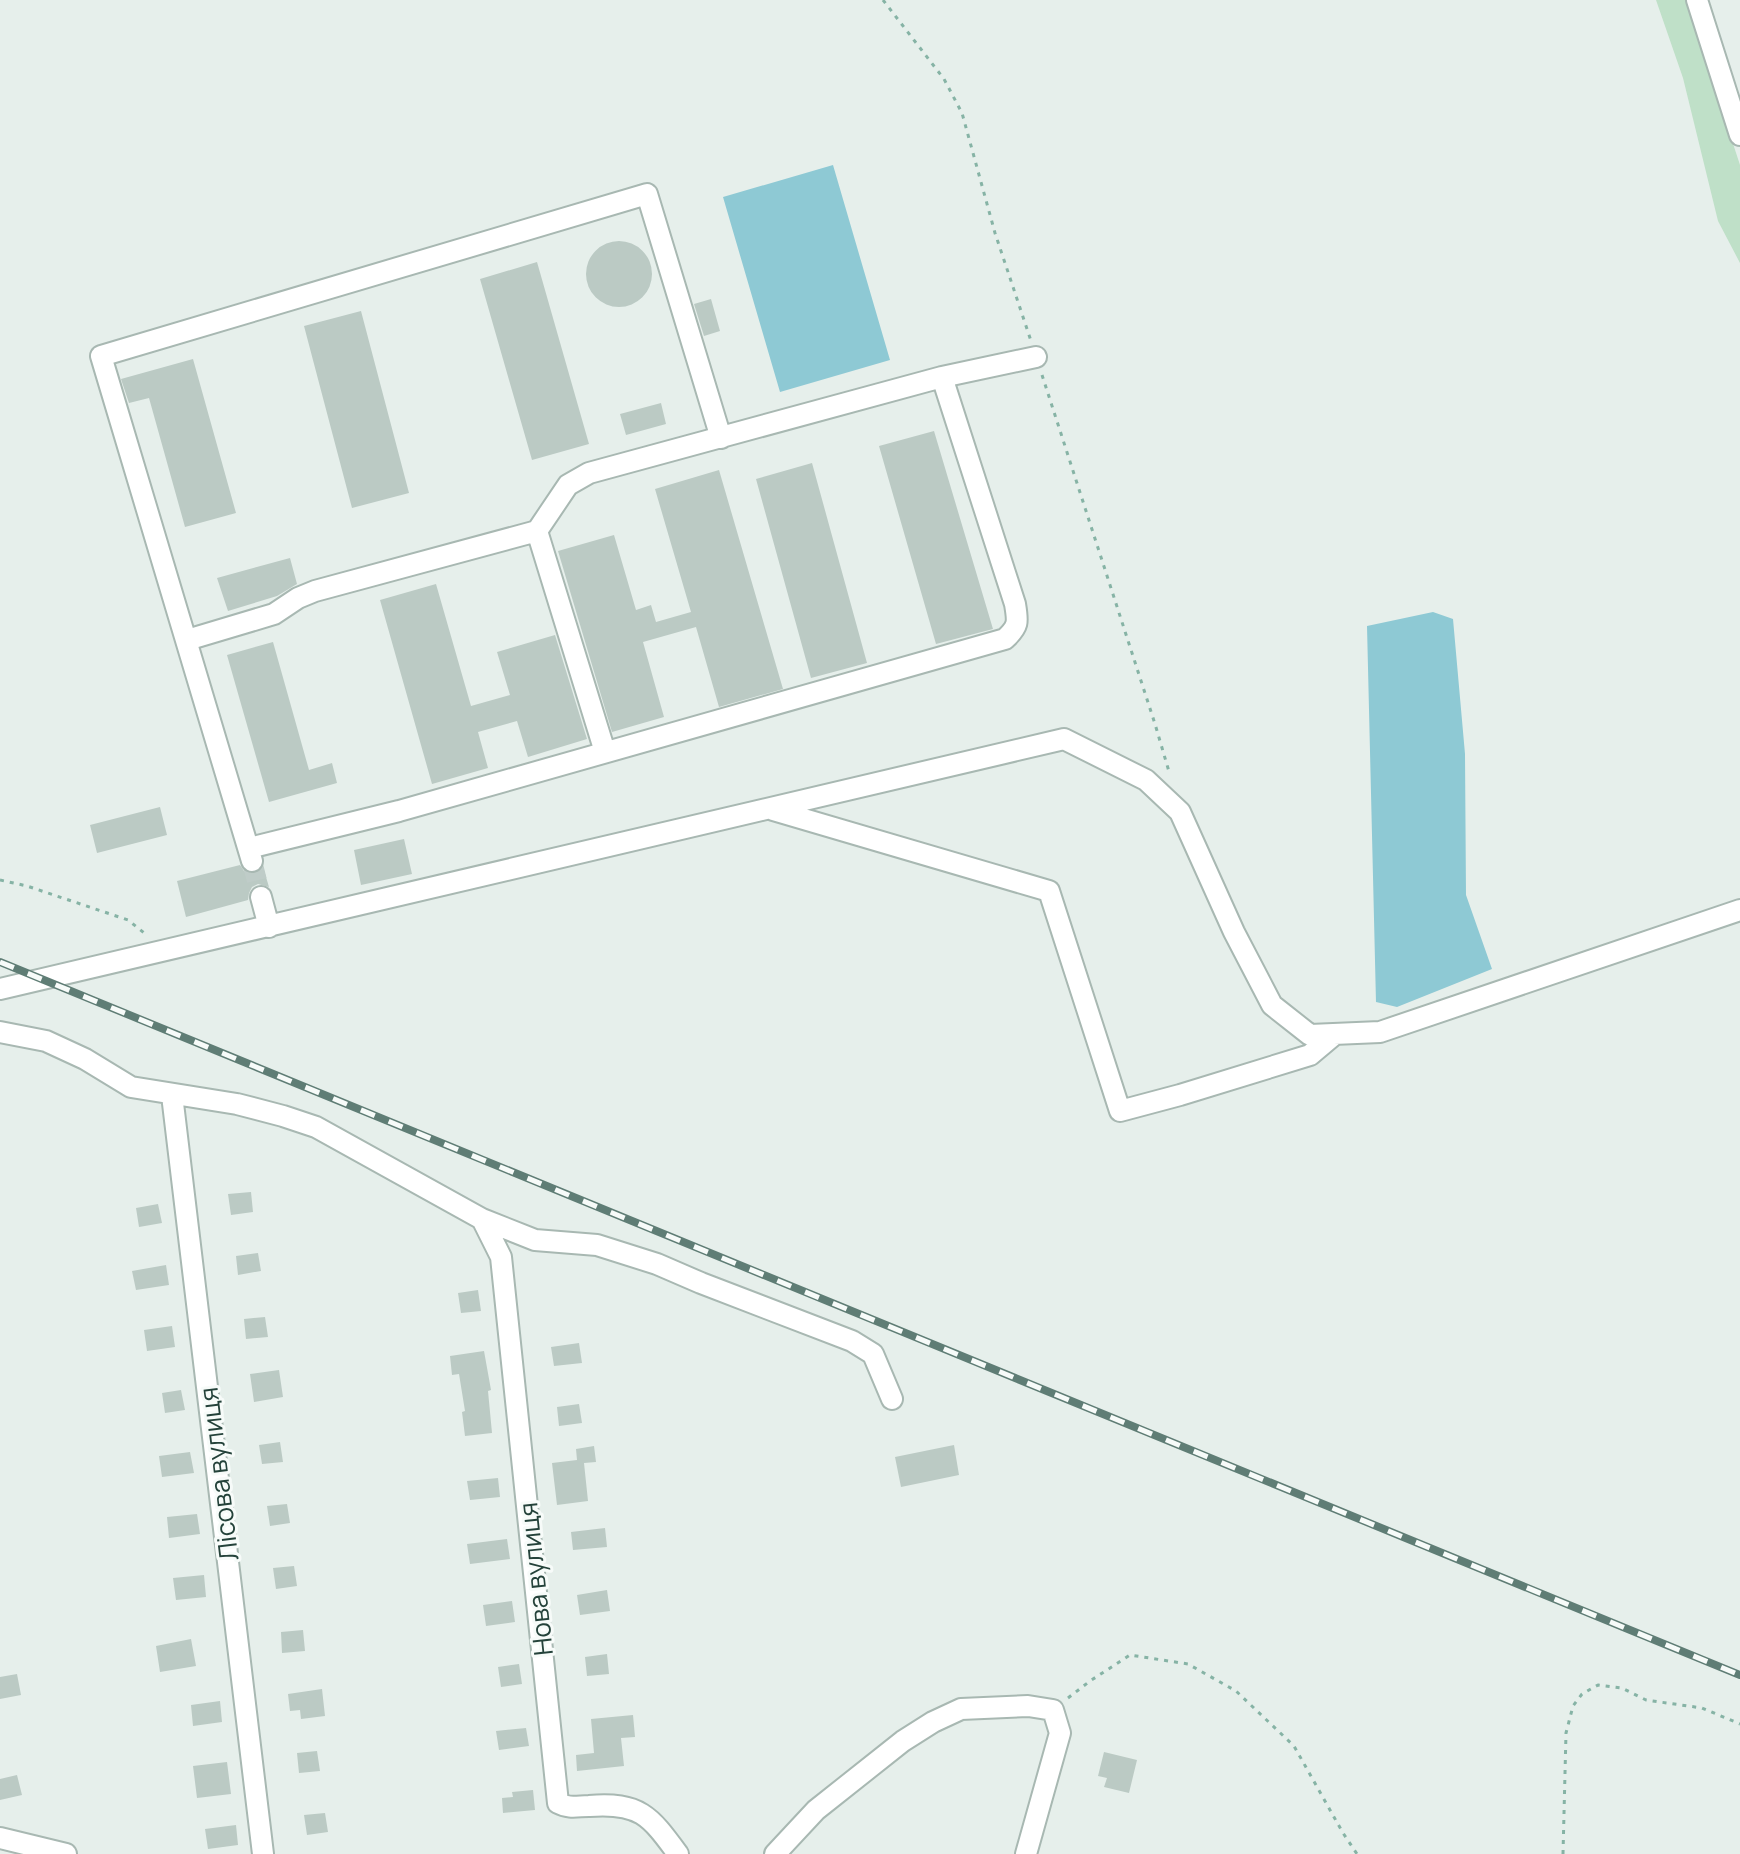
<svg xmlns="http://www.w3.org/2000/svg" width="1740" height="1854" viewBox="0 0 1740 1854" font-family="Manrope,sans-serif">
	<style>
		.green { fill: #bfe0c8 }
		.water { fill: #8ec9d4 }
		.building { fill: #bbcac4 }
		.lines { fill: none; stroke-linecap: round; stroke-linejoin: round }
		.minor-tunnel { stroke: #bfccc8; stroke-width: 20; stroke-dasharray: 20 10; stroke-linecap: butt }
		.minor-casing { stroke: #a8b8b2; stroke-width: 24 }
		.path { stroke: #86b3a5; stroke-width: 3; stroke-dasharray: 4 6; stroke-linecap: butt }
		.minor { stroke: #fff; stroke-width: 20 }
		.rail-casing { stroke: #5f7d75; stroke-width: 8 }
		.rail { stroke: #f7fbf9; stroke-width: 5; stroke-dasharray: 15; stroke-linecap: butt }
		.labels { text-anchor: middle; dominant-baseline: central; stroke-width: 6; stroke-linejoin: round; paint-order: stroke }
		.street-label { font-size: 26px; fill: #24423a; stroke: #f7fbf9 }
	</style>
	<rect width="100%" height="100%" fill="#e6efeb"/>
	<path class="green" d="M1656 0H1686L1740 165V263L1718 221 1683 78Z"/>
	<path class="water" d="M833 165 890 360 780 392 723 197Z
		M1433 612 1453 619 1465 754 1466 895 1492 969 1397 1007 1376 1002 1367 626Z"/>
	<path class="building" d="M586 274a33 33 0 1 1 66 0a33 33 0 1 1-66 0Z
		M537 262 589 444 532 460 480 279Z
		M711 299 720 331 704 336 694 304Z
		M361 311 409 493 352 508 304 326Z
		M193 359 236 513 185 527 149 398 129 403 121 379Z
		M661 403 666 424 626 435 620 414Z
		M934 431 993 629 936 644 879 446Z
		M812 463 867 663 811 678 756 479Z
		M719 470 783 689 719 707 696 627 643 642 664 717 612 732 558 551 614 535 636 610 651 605 656 622 691 612 655 489Z
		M290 558 297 584 277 596 228 611 217 578Z
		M436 584 471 706 510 695 497 652 555 635 587 739 528 757 517 721 478 732 488 768 432 784 380 600Z
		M273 642 309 770 332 763 337 783 269 802 227 655Z
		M160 807 167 835 97 853 90 825Z
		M404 839 412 874 361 885 354 850Z
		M240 865 244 871 250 874 256 873 263 867 269 887 258 884 252 887 249 893 248 900 186 917 177 881Z
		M251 1192 253 1212 231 1215 228 1194Z
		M158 1204 162 1223 139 1227 136 1208Z
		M258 1253 261 1271 238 1275 236 1256Z
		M166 1265 169 1285 136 1290 132 1271Z
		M478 1290 481 1311 461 1313 458 1293Z
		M265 1317 268 1337 246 1339 244 1319Z
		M172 1326 175 1347 147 1351 144 1330Z
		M579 1343 582 1363 554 1366 551 1347Z
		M484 1351 491 1390 488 1391 492 1433 465 1436 462 1412 465 1411 459 1374 452 1375 450 1356Z
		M279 1370 283 1397 254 1402 250 1374Z
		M181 1390 185 1410 165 1413 162 1393Z
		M579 1404 582 1423 559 1426 557 1407Z
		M280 1442 283 1462 262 1464 259 1445Z
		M954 1445 959 1475 901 1487 895 1457Z
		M594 1446 596 1462 584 1463 588 1501 557 1505 552 1463 577 1460 576 1449Z
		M190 1452 194 1473 162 1477 159 1456Z
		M498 1478 500 1497 470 1500 467 1481Z
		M287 1504 290 1523 270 1526 267 1506Z
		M197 1514 200 1534 169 1538 167 1517Z
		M605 1528 607 1547 573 1550 571 1532Z
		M507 1539 510 1559 470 1564 467 1544Z
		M294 1566 297 1586 276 1589 273 1568Z
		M204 1575 206 1597 176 1600 173 1578Z
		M607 1590 610 1611 580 1615 577 1595Z
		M512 1601 515 1622 486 1626 483 1605Z
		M303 1630 305 1651 282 1653 281 1632Z
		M191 1639 196 1666 160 1672 156 1646Z
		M607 1654 609 1674 587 1676 585 1657Z
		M519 1664 522 1684 501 1687 498 1667Z
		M17 1674 21 1695 0 1699V1677Z
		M322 1689 325 1716 301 1719 300 1710 290 1711 288 1694Z
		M220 1701 222 1722 193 1726 191 1705Z
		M633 1715 635 1737 621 1738 624 1766 577 1771 576 1755 594 1753 591 1719Z
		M526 1728 529 1746 499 1750 496 1731Z
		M317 1751 320 1771 299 1773 297 1753Z
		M1104 1752 1137 1760 1129 1793 1104 1787 1107 1778 1098 1776Z
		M227 1762 231 1794 197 1798 193 1766Z
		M17 1775 22 1795 0 1800V1779Z
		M533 1790 535 1810 503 1813 502 1798 513 1797 512 1792Z
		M325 1813 328 1832 307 1835 304 1815Z
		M236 1825 238 1845 208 1849 205 1829Z"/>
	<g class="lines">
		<path class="minor-tunnel" d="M252 861 261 897"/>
		<defs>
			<path id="minor" d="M1697 0 1740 135
				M187 640 274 614 298 598 315 591 537 531
				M605 752 537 531 568 485 589 473 942 377 1036 357
				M773 810 1049 891 1120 1111 1180 1095 1310 1055 1335 1034
				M249 848 399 811 1005 639C1019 626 1018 622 1015 604L942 377
				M252 861 101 356 647 194 721 438
				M261 897 269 927
				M0 989 1064 739 1146 780 1180 812 1234 932 1272 1005 1310 1035 1380 1032 1740 910
				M0 1032 46 1041 85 1059 131 1087 237 1104 283 1116 316 1127 482 1219 535 1240 597 1245 657 1264 701 1283 852 1341 873 1354 892 1399
				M172 1095 263 1854
				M482 1219 501 1257 558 1803C569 1809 578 1806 589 1806 640 1802 650 1816 678 1854
				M0 1838 66 1854
				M775 1854 816 1810 903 1741 933 1722 961 1709 1028 1706 1053 1710 1060 1733 1026 1854"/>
		</defs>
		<use href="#minor" class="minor-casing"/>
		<path class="path" d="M883 0 944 79 962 113 995 233 1031 341
			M1042 375 1155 724 1170 775
			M0 880 27 886 128 920 148 936
			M1068 1698 1090 1681 1130 1655 1188 1664 1236 1691 1294 1746 1343 1833 1357 1854
			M1563 1854 1566 1733 1573 1706 1582 1694 1598 1685 1622 1688 1646 1700 1702 1708 1740 1724"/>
		<use href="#minor" class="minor"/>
		<defs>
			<path id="rail" d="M0 962 1740 1675"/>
		</defs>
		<use href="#rail" class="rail-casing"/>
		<use href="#rail" class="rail"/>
	</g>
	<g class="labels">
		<g class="street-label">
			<text transform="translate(218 1474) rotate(-97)">Лісова вулиця</text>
			<text transform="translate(535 1579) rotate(-96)">Нова вулиця</text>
		</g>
	</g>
</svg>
